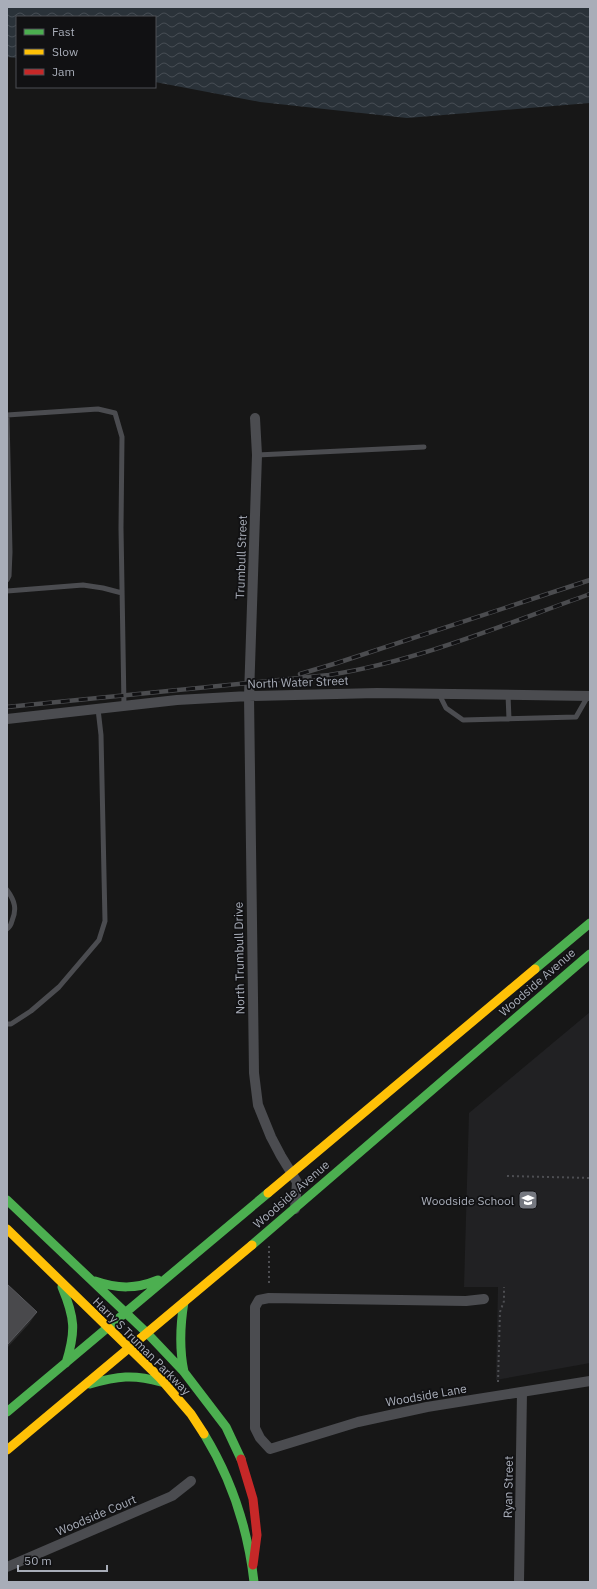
<svg xmlns="http://www.w3.org/2000/svg" width="597" height="1589" viewBox="0 0 597 1589" font-family="'IBM Plex Sans',sans-serif">
	<style>
		.built { fill: #212123 }
		.water { fill: url(#water-waves) }
		.lines { fill: none; stroke-linecap: round; stroke-linejoin: round }
		.path { stroke: #4d4e52; stroke-width: 2; stroke-dasharray: 2 3; stroke-linecap: butt }
		.lane { stroke: #4b4c50; stroke-width: 5 }
		.street { stroke: #4b4c50; stroke-width: 10 }
		.fast { stroke: #4caf50; stroke-width: 9 }
		.slow { stroke: #ffc107; stroke-width: 9 }
		.jam { stroke: #c62828; stroke-width: 9 }
		.rail-casing { stroke: #4b4c4f; stroke-width: 4.5 }
		.rail { stroke: #111113; stroke-width: 3; stroke-dasharray: 9; stroke-linecap: butt }
		.shaded-wall { fill: #29292a }
		.building { fill: #49494c; stroke: #58595d }
		.labels { text-anchor: middle; dominant-baseline: central; stroke-width: 3.5; stroke-linejoin: round; paint-order: stroke }
		.street-label { font-size: 12px; fill: #a8adb8; stroke: #111113 }
		.poi-label { font-size: 12px; fill: #a8adb8; stroke: #111113; text-anchor: end }
	</style>
	<defs>
		<pattern id="water-waves" width="16" height="10" patternUnits="userSpaceOnUse"><rect width="16" height="10" fill="#2a3239"/><path d="M0 5q4-4 8 0t8 0" fill="none" stroke="#464d54"/></pattern>
	</defs>
	<rect width="100%" height="100%" fill="#171717"/>
	<path class="built" d="M590 1012V1363L496 1380 498 1287H464L469 1113Z"/>
	<path class="water" d="M7 7H590V103L407 118 260 102 155 82V17H17V58L7 57Z"/>
	<g class="lines">
		<path class="path" d="M507 1176 590 1178
			M269 1246V1284
			M498 1382 500 1312 504 1301V1287"/>
		<path class="lane" d="M7 415 98 409 115 413 122 437 121 528 124 706
			M7 416 10 552 9 576 7 580
			M257 455 424 447
			M7 591 83 585 103 588 122 593
			M439 694 446 708 463 720 576 717 588 696
			M508 695 509 719
			M7 890C15 901 17 909 12 921 11 925 10 927 7 929
			M7 1024H11L31 1011 59 987 99 940 105 921 101 735 98 709"/>
		<path class="street" d="M255 418 257 455 249 696 254 1073 258 1105 271 1137 281 1156 297 1182 295 1209
			M7 719 177 700 249 696 377 693 590 696
			M484 1299 466 1301 269 1298 259 1300 255 1307V1428L260 1438 270 1449 358 1422 427 1407 590 1381
			M7 1567 172 1496 191 1481
			M519 1582 522 1392"/>
		<path class="fast" d="M535 969 590 923
			M7 1200 147 1333 184 1372 226 1427 241 1459
			M252 1245 590 954
			M95 1281C118 1289 136 1289 158 1280
			M62 1287C75 1318 76 1331 66 1363
			M184 1302C180 1326 179 1348 184 1372
			M90 1384C117 1376 134 1374 161 1382
			M7 1412 268 1193
			M204 1434C232 1480 248 1529 254 1582"/>
		<path class="slow" d="M268 1193 535 969
			M7 1229 160 1378 191 1414 204 1434
			M7 1450 252 1245"/>
		<path class="jam" d="M241 1459 253 1499 257 1535 253 1565"/>
		<defs>
			<path id="rail" d="M300 674 337 663 590 580
				M7 707 329 675C419 661 505 624 590 594"/>
		</defs>
		<use href="#rail" class="rail-casing"/>
		<use href="#rail" class="rail"/>
	</g>
	<path class="shaded-wall" d="M37 1312 29 1324 7 1348V1345Z"/>
	<path class="building" d="M7 1284 37 1312 7 1345Z"/>
	<defs>
		<symbol id="school-square" viewBox="-11 -11 22 22"><rect x="-9" y="-9" width="18" height="18" rx="4" fill="#757880" stroke="#111113"/><path d="M0-5L7-2L0 1L-7-2ZM-4 1L0 2.5L4 1V4Q0 6-4 4Z" fill="#fff"/></symbol>
	</defs>
	<g fill-rule="evenodd">
		<use href="#school-square" x="517" y="1189" width="22" height="22"/>
	</g>
	<g class="labels">
		<g class="street-label">
			<text transform="translate(241 557) rotate(-88)">Trumbull Street</text>
			<text transform="translate(298 682) rotate(-2)">North Water Street</text>
			<text transform="translate(239 958) rotate(-91)">North Trumbull Drive</text>
			<text transform="translate(537 982) rotate(-41)">Woodside Avenue</text>
			<text transform="translate(291 1194) rotate(-41)">Woodside Avenue</text>
			<text transform="translate(142 1346) rotate(45)">Harry S Truman Parkway</text>
			<text transform="translate(426 1395) rotate(-10)">Woodside Lane</text>
			<text transform="translate(508 1487) rotate(-89)">Ryan Street</text>
			<text transform="translate(96 1515) rotate(-23)">Woodside Court</text>
		</g>
		<g class="poi-label">
			<text x="514" y="1200">Woodside School</text>
		</g>
	</g>
	<rect width="597" height="1589" fill="none" stroke="#a8adb8" stroke-width="16"/>
	<rect x="16" y="16" width="140" height="72" fill="#111113" stroke="#4d4f55"/>
	<rect x="24" y="29" width="20" height="6" fill="#4caf50" stroke="#4d4f55"/>
	<text x="52" y="36" font-size="12" fill="#a8adb8">Fast</text>
	<rect x="24" y="49" width="20" height="6" fill="#ffc107" stroke="#4d4f55"/>
	<text x="52" y="56" font-size="12" fill="#a8adb8">Slow</text>
	<rect x="24" y="69" width="20" height="6" fill="#c62828" stroke="#4d4f55"/>
	<text x="52" y="76" font-size="12" fill="#a8adb8">Jam</text>
	<path d="M18 1565v6h89v-6" fill="none" stroke="#a8adb8" stroke-width="2"/>
	<text x="24" y="1565" font-size="12" fill="#a8adb8" stroke="#111113" stroke-width="3" paint-order="stroke">50 m</text>
</svg>
